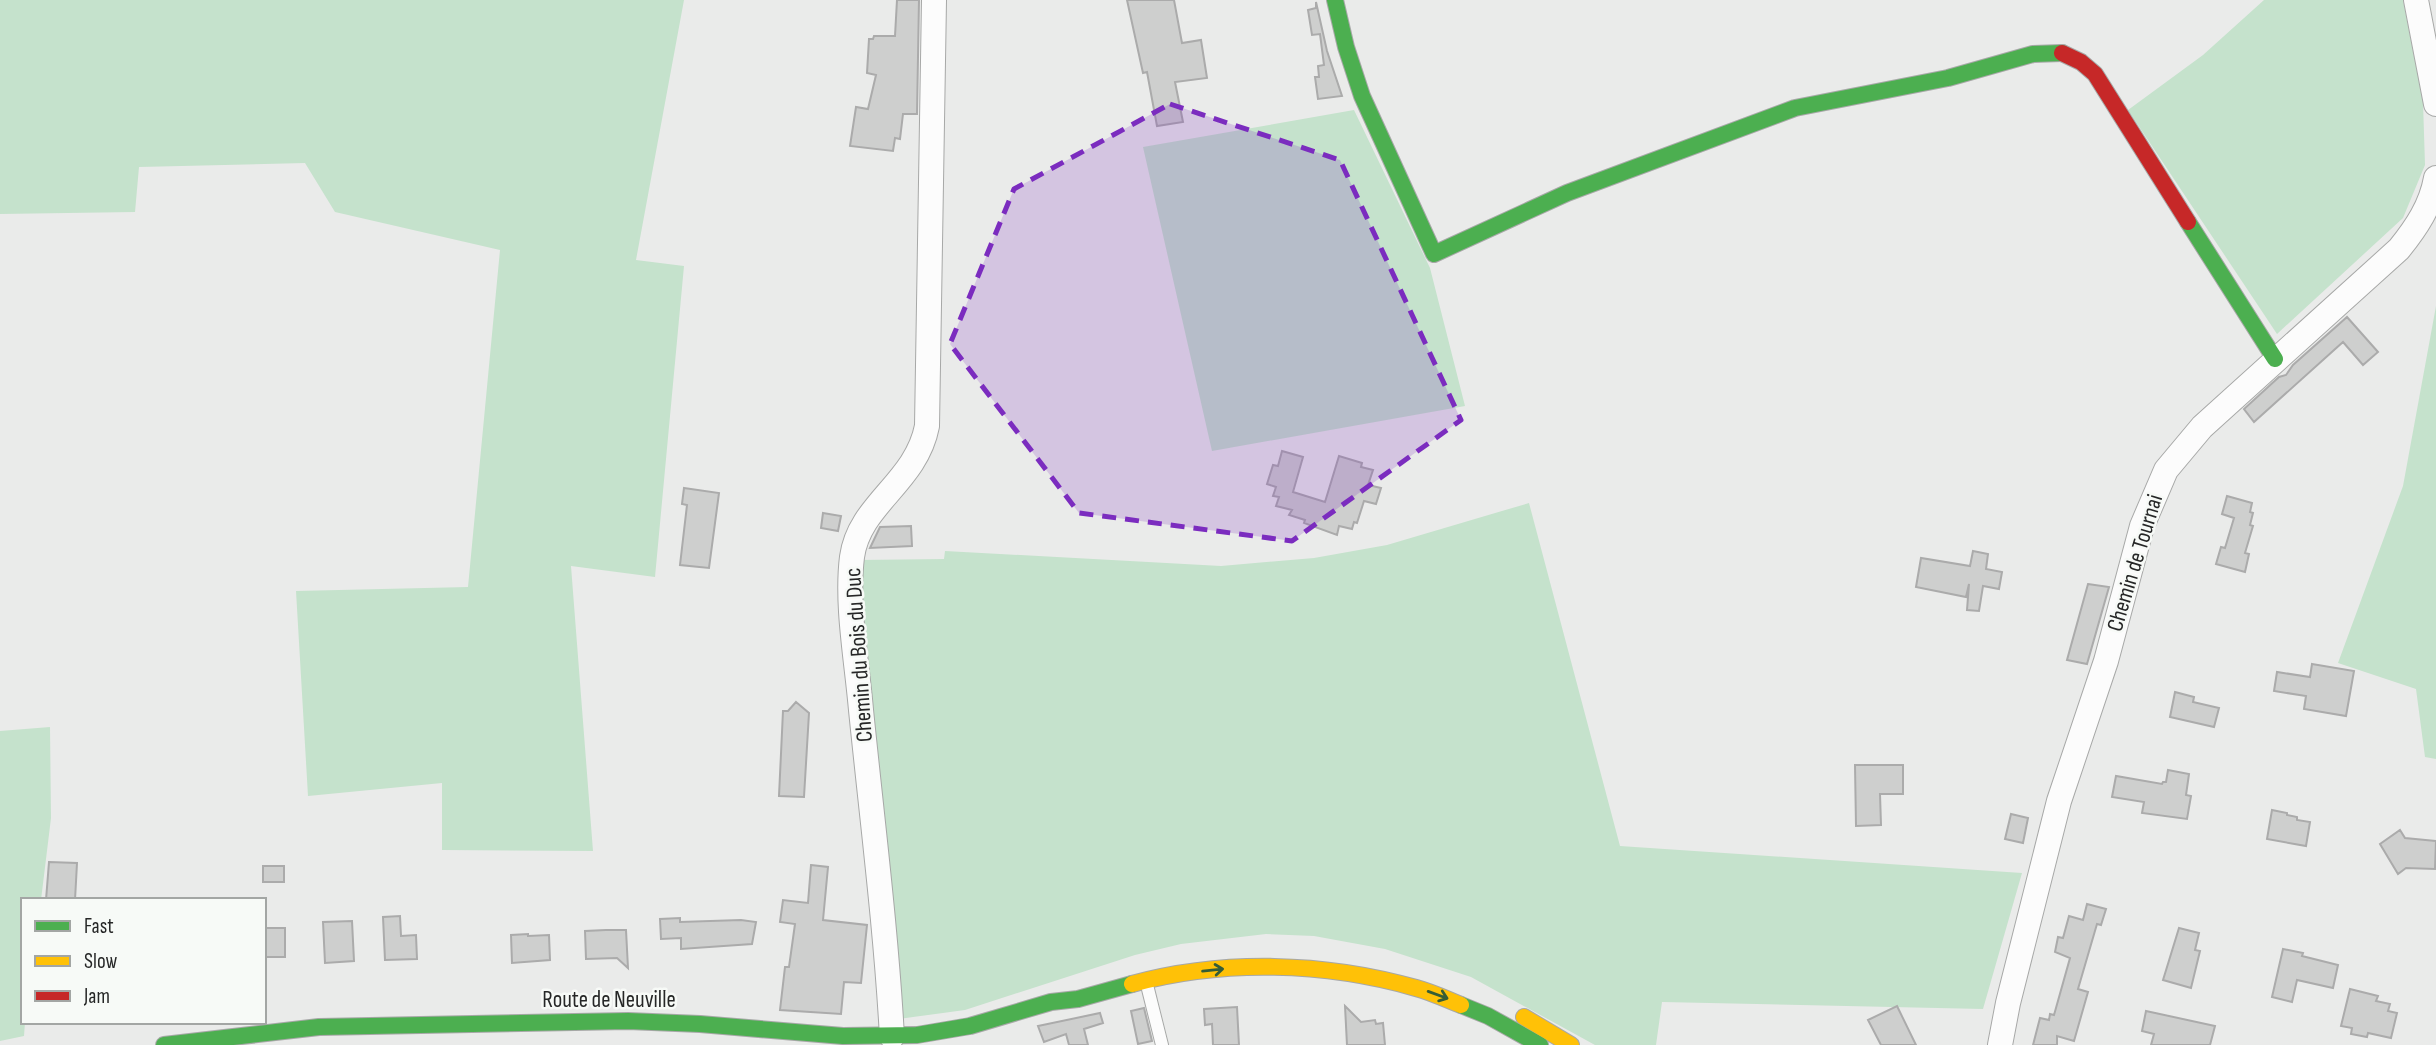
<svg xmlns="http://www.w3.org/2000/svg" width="2436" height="1045" viewBox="0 0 2436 1045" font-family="'Sofia Sans Condensed',sans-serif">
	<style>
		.green { fill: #c5e2cc }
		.building { fill: #cecfce; stroke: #ababab; stroke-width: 2 }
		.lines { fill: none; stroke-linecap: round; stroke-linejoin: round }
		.lane-casing { stroke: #a7a8a7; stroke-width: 14 }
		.street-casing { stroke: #a7a8a7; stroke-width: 26 }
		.fast-casing { stroke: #a7a8a7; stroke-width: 18 }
		.slow-casing { stroke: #a7a8a7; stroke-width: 18 }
		.jam-casing { stroke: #a7a8a7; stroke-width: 18 }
		.lane { stroke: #fcfcfc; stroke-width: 12 }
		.street { stroke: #fcfcfc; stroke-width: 24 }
		.fast { stroke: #4caf50; stroke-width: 16 }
		.slow { stroke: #ffc107; stroke-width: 16 }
		.jam { stroke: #c62828; stroke-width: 16 }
		.oneway { stroke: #355d37 }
		.marked { fill: #7b2cbf; fill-opacity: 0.2; stroke: #7b2cbf; stroke-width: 5; stroke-dasharray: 14 9; stroke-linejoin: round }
		.labels { text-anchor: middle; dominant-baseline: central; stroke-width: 5; stroke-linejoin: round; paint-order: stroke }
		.street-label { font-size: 23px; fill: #262727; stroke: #f7faf7 }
	</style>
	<rect width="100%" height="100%" fill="#eaebea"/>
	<path class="green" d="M0 0H684L636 260 684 266 655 577 571 566 593 851 442 850V783L308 796 296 591 468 587 500 250 335 212 305 163 139 167 135 212 0 214Z
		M2264 0H2403L2423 102 2425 165 2403 218 2277 334 2128 110 2203 55Z
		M1354 110 1430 268 1465 406 1212 451 1143 147Z
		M2436 306V759L2425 757 2416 689 2338 663 2403 486Z
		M1529 503 1620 846 2022 873 1983 1009 1662 1002 1656 1045H1595L1471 977 1385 949 1314 936 1266 934 1181 944 1135 955 965 1010 891 1020 858 560 944 559 945 551 1221 566 1314 558 1387 545Z
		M50 727 51 818 41 900H23V1022H25L24 1036 0 1041V731Z"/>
	<path class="building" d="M897 0H919L917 114H903L900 139 895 138 893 151 850 146 856 107 868 109 876 75 867 73 869 39H873L874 36H895Z
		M1127 0H1174L1182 43 1201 40 1207 78 1175 82 1183 122 1157 126 1147 72 1143 73Z
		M1316 2 1327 51 1342 96 1318 99 1315 77H1319L1318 66 1324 65 1320 34 1312 35 1308 10 1316 8Z
		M2347 317 2378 352 2363 365 2343 342 2254 422 2244 409 2279 377 2286 375 2293 365Z
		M1282 451 1303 457 1293 492 1325 502 1339 456 1362 463 1361 467 1373 470 1368 485 1381 488 1376 504 1364 501 1357 523 1354 522 1352 529 1339 526 1337 535 1304 523 1305 520 1289 515 1292 510 1276 506 1279 497 1273 496 1276 487 1267 484 1273 465 1278 466Z
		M684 488 719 493 709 568 680 565 687 505 682 504Z
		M2227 496 2252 503 2250 512 2253 513 2250 525 2253 526 2245 553 2249 554 2245 572 2216 564 2221 547 2225 548 2234 518 2222 514Z
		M823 513 841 516 838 531 821 528Z
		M911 526 912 546 870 548 880 527Z
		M1973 551 1988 554 1986 569 2002 572 1999 589 1983 586 1979 611 1967 610 1969 584 1966 597 1916 587 1921 558 1970 566Z
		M2088 584 2109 587 2087 664 2067 660Z
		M2312 664 2354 671 2346 716 2304 709 2306 696 2274 691 2277 672 2310 677Z
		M2175 692 2194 697 2193 702 2219 708 2214 727 2170 717Z
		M796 702 809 713 804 797 779 796 783 711H788Z
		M1855 765H1903V794H1880L1881 825 1856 826Z
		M2168 770 2189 774 2186 795 2191 796 2187 819 2142 813 2144 802 2112 797 2116 776 2162 784 2163 782H2166Z
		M2272 810 2287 813V815L2297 817V820L2310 822 2306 846 2267 839Z
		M2011 814 2028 818 2023 843 2005 839Z
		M2400 830 2405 838 2436 841 2435 869 2406 868 2398 874 2380 844Z
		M49 862 77 863 75 900H46Z
		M811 865 828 867 823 920 867 925 861 983 844 982 841 1014 780 1010 785 967H789L795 924 780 922 783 900 808 903Z
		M263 866H284V882H263Z
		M2087 904 2106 909 2101 925 2097 924 2078 989 2088 992 2074 1041 2057 1036V1045H2033L2040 1018 2049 1020 2050 1014 2054 1015 2070 958 2055 952 2058 937 2063 938 2069 916 2083 920Z
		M400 916 401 936 416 935 417 959 385 960 383 917Z
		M680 918V922L741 920 756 922 752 944 681 949V938L661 939 660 919Z
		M352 921 354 961 325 963 323 922Z
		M264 928H285V957H264Z
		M2179 928 2199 933 2195 950 2200 951 2191 988 2163 980Z
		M606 930H626L628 968 617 958 586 959 585 931Z
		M528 934V936L549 935 550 960 512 963 511 935Z
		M2283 949 2303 953 2302 956 2338 965 2333 988 2297 980 2292 1002 2272 997Z
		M2350 989 2378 996 2376 1001 2390 1004 2388 1011 2397 1013 2391 1038 2368 1033 2367 1037 2351 1034 2352 1028 2341 1026Z
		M1345 1006 1361 1022 1375 1020 1376 1024 1383 1023 1385 1045H1347Z
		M1897 1006 1916 1045H1881L1868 1020Z
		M1237 1007 1239 1045H1213L1212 1024 1205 1025 1204 1009Z
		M1144 1008 1152 1041 1138 1044 1131 1011Z
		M2146 1011 2215 1026 2210 1045H2151L2154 1034 2142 1031Z
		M1100 1013 1103 1023 1084 1029 1088 1045H1069L1066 1034 1044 1042 1038 1026Z"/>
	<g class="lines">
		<defs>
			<path id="lane" d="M1146 981 1162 1045"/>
			<path id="street" d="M2416 0 2436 104
				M892 1037C886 928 872 819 861 710 857 662 846 605 852 557 859 504 916 483 927 426L934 0
				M2000 1045 2008 1003 2059 801 2106 661 2142 526 2166 470 2202 427 2399 249C2416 228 2431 206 2436 178"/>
			<path id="fast" d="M1335 0 1346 47 1362 96 1434 254 1567 193 1795 108 1948 78 2033 54 2062 53
				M2188 222 2275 359
				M1461 1005 1488 1016 1540 1045
				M164 1045 319 1027 628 1021 700 1024 843 1036 917 1035 970 1026 1051 1002 1078 999 1132 984"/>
			<path id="slow" d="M1132 984C1223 959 1325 962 1416 988 1431 992 1446 999 1461 1005
				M1524 1017 1571 1045"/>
			<path id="jam" d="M2062 53 2081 62 2095 74 2188 222"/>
		</defs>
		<use href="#lane" class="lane-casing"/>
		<use href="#street" class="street-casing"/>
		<use href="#fast" class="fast-casing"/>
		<use href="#slow" class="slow-casing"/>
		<use href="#jam" class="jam-casing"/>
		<use href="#lane" class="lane"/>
		<use href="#street" class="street"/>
		<use href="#fast" class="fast"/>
		<use href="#slow" class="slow"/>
		<use href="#jam" class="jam"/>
	</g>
	<defs><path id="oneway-shaft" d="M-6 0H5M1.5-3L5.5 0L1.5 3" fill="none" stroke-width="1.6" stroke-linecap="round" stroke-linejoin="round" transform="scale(1.75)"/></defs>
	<g class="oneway">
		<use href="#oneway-shaft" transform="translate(1213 970) rotate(-6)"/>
		<use href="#oneway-shaft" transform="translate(1438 995) rotate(20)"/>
	</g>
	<path class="marked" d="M1170 104 1340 160 1461 420 1292 541 1079 513 950 344 1014 189Z"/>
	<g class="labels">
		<g class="street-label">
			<text transform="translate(2135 563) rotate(-73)">Chemin de Tournai</text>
			<text transform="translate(859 655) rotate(-94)">Chemin du Bois du Duc</text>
			<text x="609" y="1000">Route de Neuville</text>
		</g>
	</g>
	<rect x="21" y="898" width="245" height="126" fill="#f7faf7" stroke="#a3a6a4" stroke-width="2"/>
	<rect x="35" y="921" width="35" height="10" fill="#4caf50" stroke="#a3a6a4" stroke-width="2"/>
	<text x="84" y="933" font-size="21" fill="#262727">Fast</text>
	<rect x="35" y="956" width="35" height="10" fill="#ffc107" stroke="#a3a6a4" stroke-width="2"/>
	<text x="84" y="968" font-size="21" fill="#262727">Slow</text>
	<rect x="35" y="991" width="35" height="10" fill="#c62828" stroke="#a3a6a4" stroke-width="2"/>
	<text x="84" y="1003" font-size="21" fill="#262727">Jam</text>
</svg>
